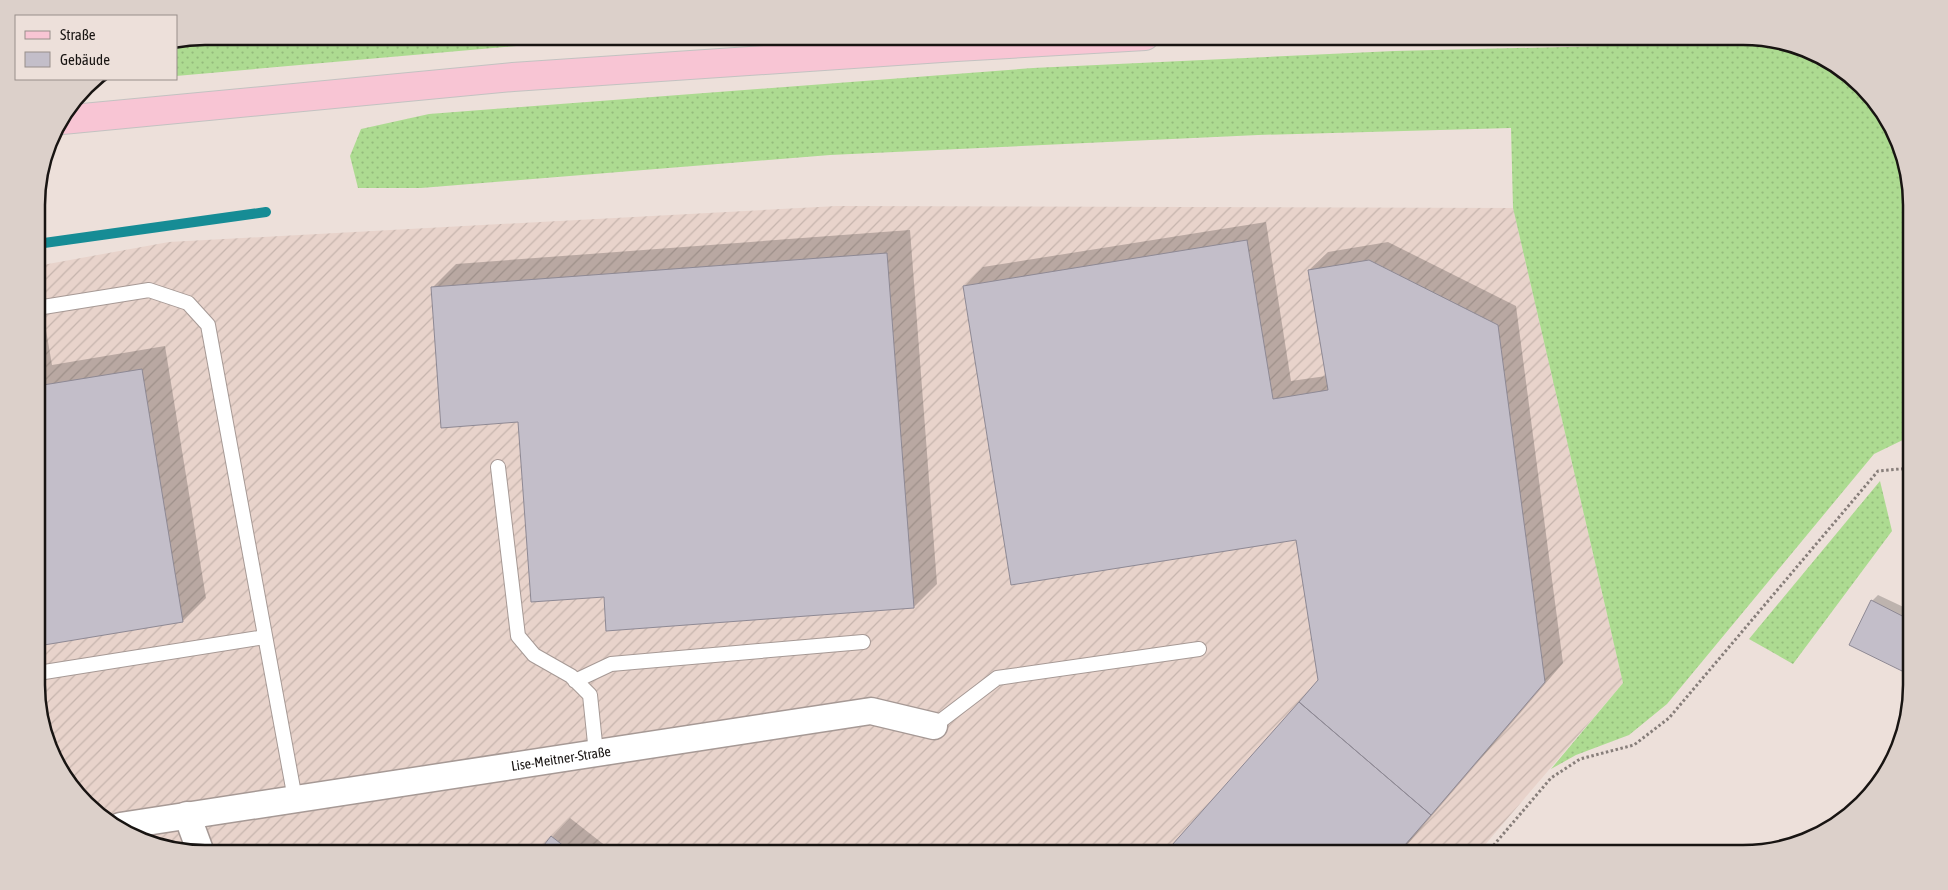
<svg xmlns="http://www.w3.org/2000/svg" width="1948" height="890" viewBox="0 0 1948 890" font-family="'Asap Condensed',sans-serif">
	<style>
		.industrial { fill: url(#industrial-furrows) }
		.grass { fill: url(#grass-dots) }
		.shadow { fill: #0003 }
		.lines { fill: none; stroke-linecap: round; stroke-linejoin: round }
		.stream { stroke: #168c95; stroke-width: 10 }
		.building { fill: #c3bec9; stroke: #8e8994 }
		.lane-casing { stroke: #a69995; stroke-width: 16 }
		.street-casing { stroke: #a69995; stroke-width: 29 }
		.primary-casing { stroke: #c3c2c1; stroke-width: 30 }
		.path { stroke: #877e7a; stroke-width: 3; stroke-dasharray: 2.5 2.5; stroke-linecap: butt }
		.lane { stroke: #fff; stroke-width: 14 }
		.street { stroke: #fff; stroke-width: 26 }
		.primary { stroke: #f8c5d4; stroke-width: 28 }
		.labels { text-anchor: middle; dominant-baseline: central; stroke-width: 4; stroke-linejoin: round; paint-order: stroke }
		.street-label { font-size: 14px; fill: #181412; stroke: #ede0da }
		.rim { fill: none; stroke: #181412; stroke-width: 2.5 }
	</style>
	<defs>
		<pattern id="industrial-furrows" width="10" height="10" patternUnits="userSpaceOnUse" patternTransform="scale(1.25)"><rect width="10" height="10" fill="#e8d3cb"/><path d="M-1 1l2-2M0 10L10 0M9 11l2-2" fill="none" stroke="#c6b4ad"/></pattern>
		<pattern id="grass-dots" width="8" height="8" patternUnits="userSpaceOnUse" patternTransform="scale(1.25)"><rect width="8" height="8" fill="#addb91"/><path d="M2 2h.1M6 6h.1" fill="none" stroke="#94bb7c" stroke-width="1.8" stroke-linecap="round"/></pattern>
	</defs>
	<rect width="100%" height="100%" fill="#ede0da"/>
	<path class="industrial" d="M837 206 1513 208 1623 683 1478 853 205 854 140 841 71 788 38 707 37 266 169 242Z"/>
	<path class="grass" d="M205 36H629L176 76V42Z
		M1770 42 1808 49 1877 103 1910 183 1911 436 1874 454 1667 704 1629 735 1576 755 1551 769 1623 683 1513 208 1511 128 1258 135 830 155 421 188H358L350 156 361 129 429 114 1033 68 1394 51Z
		M1880 481 1892 531 1793 664 1749 639Z"/>
	<path class="shadow" d="M1266 222 1291 381 1326 376 1309 270 1328 252 1388 242 1516 306 1563 663 1400 853 1165 854 1319 680 1297 538 965 286 983 267Z
		M910 230 937 584 914 607 605 596 519 420 432 288 456 264Z
		M41 301 52 365 165 346 206 598 183 621 38 644 37 302Z
		M1878 595 1912 611V655L1907 663 1901 669 1872 601Z
		M570 818 616 854H539L552 837Z"/>
	<g class="lines">
		<path class="stream" d="M37 244 266 212"/>
	</g>
	<path class="building" d="M1247 240 1273 399 1328 390 1308 270 1369 260 1498 325 1545 682 1431 815 1299 702 1318 680 1296 540 1011 585 963 286Z
		M887 253 914 608 606 631 604 597 531 602 518 422 441 428 431 287Z
		M142 369 183 622 38 646 37 386Z
		M1871 600 1912 621V650L1902 671 1849 645Z
		M1299 702 1431 815 1398 853 1164 854Z
		M551 836 574 854H537Z"/>
	<g class="lines">
		<defs>
			<path id="lane" d="M37 308 149 290 188 303 208 325 295 799
				M498 467 518 636 534 655 571 676 590 695 596 753
				M38 673 265 637
				M575 681 611 664 863 642
				M934 726 997 678 1199 649"/>
			<g id="street">
				<path d="M187 815 201 853"/>
				<path id="s1" d="M120 826 871 711 934 726"/>
			</g>
			<path id="primary" d="M62 120 513 77 956 47 1145 36"/>
		</defs>
		<use href="#lane" class="lane-casing"/>
		<use href="#street" class="street-casing"/>
		<use href="#primary" class="primary-casing"/>
		<path class="path" d="M1487 853 1551 778 1580 759 1634 745 1669 718 1878 471 1911 468"/>
		<use href="#lane" class="lane"/>
		<use href="#street" class="street"/>
		<use href="#primary" class="primary"/>
	</g>
	<g class="labels">
		<g class="street-label">
			<text stroke="none"><textPath href="#s1" startOffset="446">Lise-Meitner-Straße</textPath></text>
		</g>
	</g>
	<path d="M0 0H1948V890H0ZM205 45H1743A160 160 0 0 1 1903 205V685A160 160 0 0 1 1743 845H205A160 160 0 0 1 45 685V205A160 160 0 0 1 205 45Z" fill="#dcd0ca" fill-rule="evenodd"/>
	<path class="rim" d="M205 45H1743A160 160 0 0 1 1903 205V685A160 160 0 0 1 1743 845H205A160 160 0 0 1 45 685V205A160 160 0 0 1 205 45Z"/>
	<rect x="15" y="15" width="162" height="65" fill="#ede0da" stroke="#988e8a"/>
	<rect x="25" y="31" width="25" height="8" fill="#f8c5d4" stroke="#988e8a"/>
	<text x="60" y="40" font-size="15" fill="#181412">Straße</text>
	<rect x="25" y="52" width="25" height="15" fill="#c3bec9" stroke="#988e8a"/>
	<text x="60" y="65" font-size="15" fill="#181412">Gebäude</text>
</svg>
